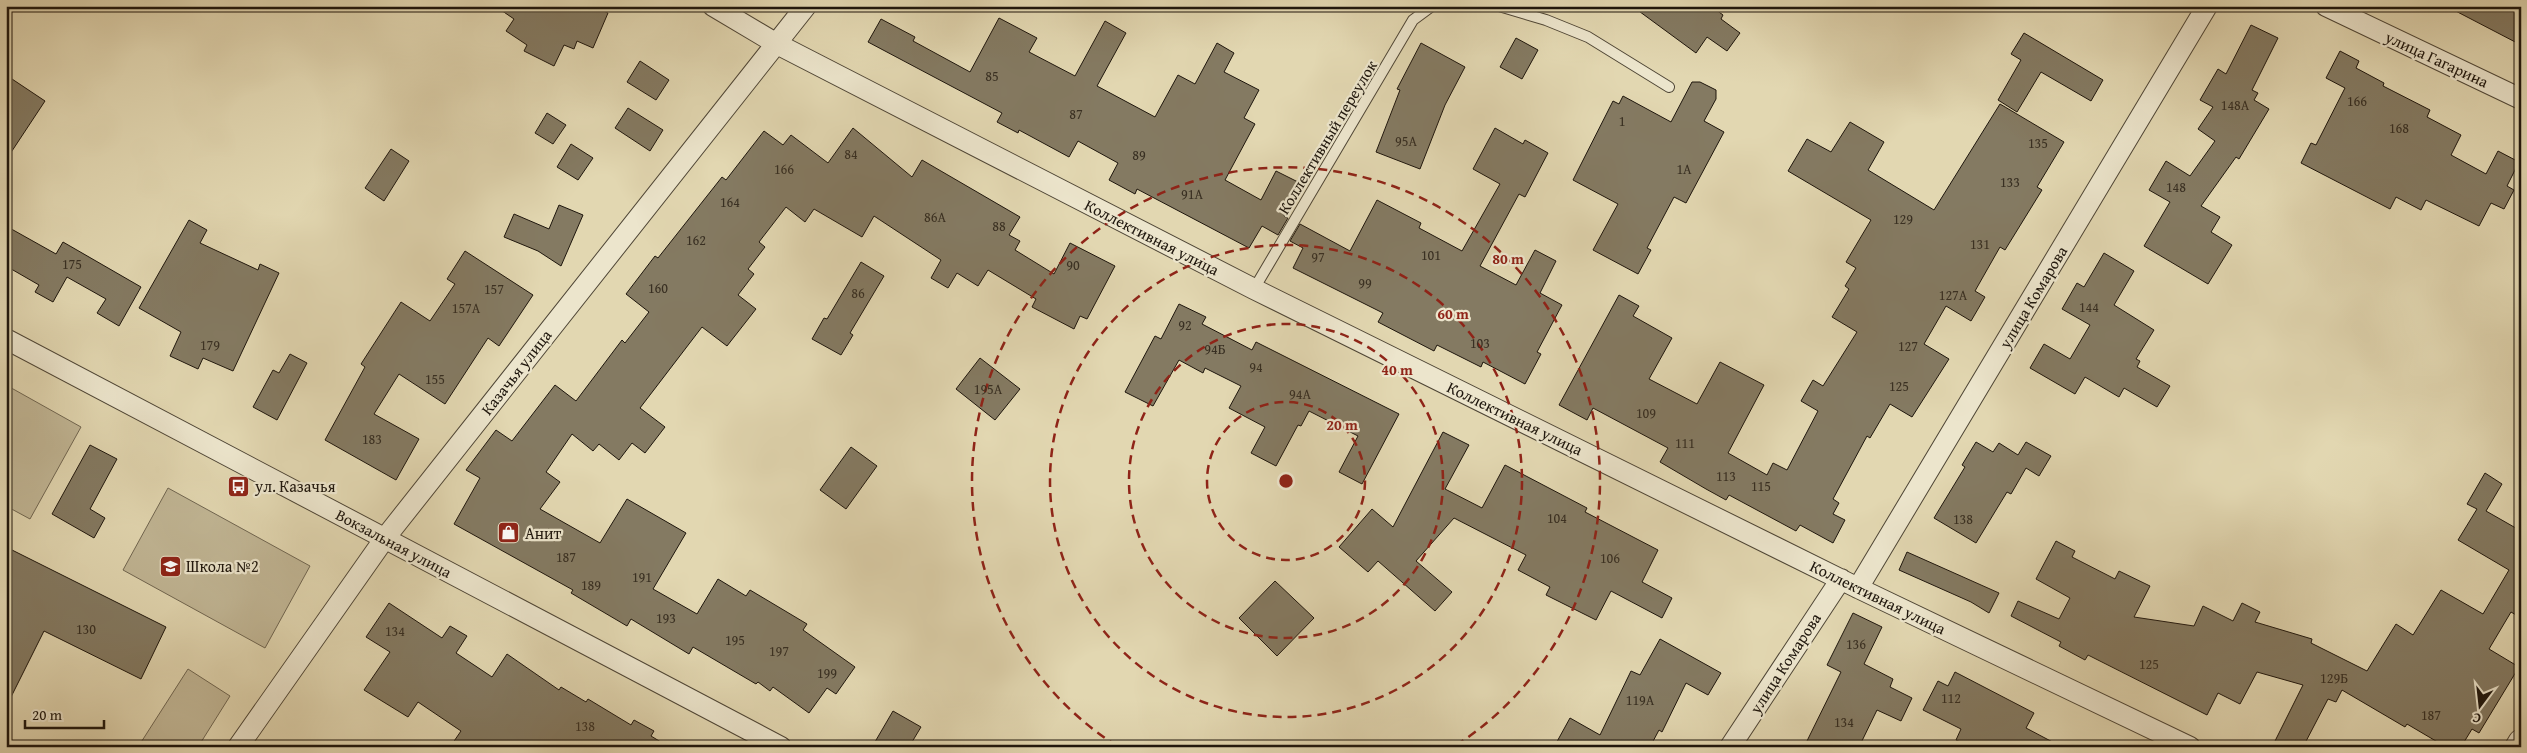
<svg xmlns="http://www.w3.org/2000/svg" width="2527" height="753" viewBox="0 0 2527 753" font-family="'Gentium Book Plus',serif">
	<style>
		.green { fill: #c1b695; stroke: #706651 }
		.building { fill: #847a62; stroke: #1e160d }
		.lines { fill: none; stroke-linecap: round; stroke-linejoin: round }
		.service-casing { stroke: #4f4636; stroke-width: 12 }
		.minor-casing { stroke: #4f4636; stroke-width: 22 }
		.tertiary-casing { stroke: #4f4636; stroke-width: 27 }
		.service { stroke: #ece5cc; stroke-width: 10 }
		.minor { stroke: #ece5cc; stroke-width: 20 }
		.tertiary { stroke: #ece5cc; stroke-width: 25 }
		.ring { fill: none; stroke: #8f2418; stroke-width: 2.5; stroke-dasharray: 9 6 }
		.labels { text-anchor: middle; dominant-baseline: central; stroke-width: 4.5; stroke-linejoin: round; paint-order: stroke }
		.number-label { font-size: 14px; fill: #382f22 }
		.street-label { font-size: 16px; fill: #1e160d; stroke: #ece5cc }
		.poi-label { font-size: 16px; fill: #1e160d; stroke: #ece5cc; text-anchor: start }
		.centre { fill: #8f2418; stroke: #ece5cc; stroke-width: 2.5 }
		.ring-label { font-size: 15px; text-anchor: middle; font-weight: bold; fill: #8f2418; stroke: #ece5cc; stroke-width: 4.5; stroke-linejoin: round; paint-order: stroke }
	</style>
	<rect width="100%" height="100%" fill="#e2d7b1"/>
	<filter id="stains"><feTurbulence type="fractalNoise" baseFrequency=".004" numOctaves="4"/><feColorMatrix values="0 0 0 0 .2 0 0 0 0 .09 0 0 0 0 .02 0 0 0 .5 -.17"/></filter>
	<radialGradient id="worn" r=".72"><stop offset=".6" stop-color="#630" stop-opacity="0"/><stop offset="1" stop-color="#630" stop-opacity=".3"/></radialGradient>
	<path class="green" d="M6 385 81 427 30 519 6 506Z
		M168 488 310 566 265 648 123 570Z
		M188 669 230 696 198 747H138Z"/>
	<path class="building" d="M495 6H593L608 13 593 48 577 41 574 49 564 45 554 66 524 51 527 45 506 31 514 19Z
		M1632 6H1711L1723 15 1721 19 1740 33 1727 51 1707 37 1696 53Z
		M2446 6H2521V45Z
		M999 18 1037 38 1029 52 1075 76 1105 21 1126 33 1097 86 1155 117 1178 75 1195 84 1217 43 1234 53 1224 72 1259 90 1244 118 1255 124 1225 180 1261 200 1276 171 1298 182 1293 190 1296 192 1284 216 1288 218 1278 235 1262 226 1249 248 1137 189 1135 194 1109 180 1118 163 1078 141 1069 157 1019 130 1018 133 997 122 1002 113 868 42 881 19 915 37 913 41 970 72Z
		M2251 25 2278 38 2252 90 2258 93 2254 100 2269 109 2239 159 2236 157 2201 206 2220 217 2211 232 2232 245 2208 284 2144 246 2170 202 2149 190 2166 161 2190 176 2215 141 2198 129 2213 107 2200 100 2218 69 2226 74Z
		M2024 33 2103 80 2091 101 2041 72 2017 112 1998 100 2021 60 2011 54Z
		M1516 38 1538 50 1522 79 1500 67Z
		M1421 43 1465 67 1445 105 1420 169 1376 152 1400 90 1397 89Z
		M2340 51 2359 61 2356 68 2384 83 2383 86 2430 110 2427 117 2461 135 2451 155 2486 174 2498 151 2519 162 2507 186 2514 190 2504 209 2491 203 2479 226 2426 200 2421 210 2396 197 2390 209 2301 163 2311 143 2316 145 2345 88 2326 78Z
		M640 61 669 80 656 100 627 82Z
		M6 75 45 101 6 160Z
		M1692 82H1700L1716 90V99L1704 121 1724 132 1686 203 1674 197 1647 248 1651 250 1638 274 1593 250 1618 204 1573 180 1613 101 1619 104 1623 96 1671 122Z
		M2000 104 2064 142 2037 187 2042 190 2005 250 2000 247 1975 291 1985 297 1971 321 1946 306 1924 344 1949 359 1912 417 1890 404 1870 438 1867 436 1833 499 1839 503 1833 514 1845 520 1833 543 1800 525 1796 531 1729 495 1726 500 1706 489 1660 462 1668 448 1593 408 1587 420 1559 405 1619 295 1639 306 1633 316 1672 338 1649 379 1697 404 1720 362 1764 385 1728 453 1767 475 1773 463 1787 470 1818 411 1801 401 1813 380 1823 386 1857 332 1832 317 1849 289 1845 286 1856 268 1846 262 1871 220 1788 171 1807 139 1831 152 1850 122 1884 142 1868 170 1934 210Z
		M628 108 663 130 650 151 615 128Z
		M547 113 566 125 553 144 535 133Z
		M853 128 912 177 922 160 1020 217 1009 235 1020 241 1015 250 1054 274 1070 243 1115 266 1087 319 1080 316 1074 329 1032 307 1036 299 988 270 978 286 957 273 948 288 931 278 941 260 874 216 862 237 814 209 805 222 786 207 759 242 765 247 748 269 754 274 738 295 756 309 727 346 702 327 640 408 665 427 645 453 632 443 619 460 599 444 593 451 572 434 546 472 560 482 540 509 600 543 627 499 686 533 653 589 697 614 718 579 746 596 750 590 807 624 803 630 855 667 836 694 827 688 809 713 773 687 770 691 758 682 756 684 693 647 689 654 631 619 627 626 571 593 573 590 454 524 480 478 466 470 496 430 512 441 555 385 576 401 622 340 625 343 649 312 626 294 655 256 658 258 722 177 726 180 764 131 783 145 791 135 828 163Z
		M1495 128 1523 144 1525 140 1548 153 1525 197 1519 194 1480 266 1516 285 1535 250 1556 261 1540 293 1562 305 1537 352 1541 354 1525 384 1483 362 1481 367 1437 345 1434 351 1378 322 1383 313 1293 268 1303 248 1290 241 1300 224 1350 251 1377 200 1421 223 1419 228 1462 251 1500 184 1473 169Z
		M571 144 593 158 578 180 557 167Z
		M391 149 409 161 384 201 365 188Z
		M559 205 583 215 561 266 538 251 504 237 514 214 549 229Z
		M189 220 207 230 200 243 258 270 260 264 279 273 233 371 203 358 198 369 170 356 181 332 139 308Z
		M6 226 56 254 63 242 141 287 119 326 97 313 106 299 67 277 53 302 35 292 39 285 6 266Z
		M465 251 533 295 499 346 488 338 445 404 399 374 374 414 419 439 396 480 325 440 365 367 361 364 401 302 430 321 455 284 447 279Z
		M2104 253 2134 271 2114 305 2154 330 2136 359 2140 361 2137 367 2170 386 2157 407 2124 388 2119 397 2085 377 2075 394 2030 368 2044 344 2070 359 2090 325 2062 309 2077 283 2084 287Z
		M861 262 884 276 850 333 853 335 841 355 812 339 824 318 827 319Z
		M1179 304 1206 317 1202 324 1252 350 1256 342 1399 414 1362 484 1339 472 1358 436 1309 411 1301 426 1298 425 1276 466 1251 453 1265 427 1229 408 1241 386 1205 368 1203 373 1179 360 1153 406 1125 392 1155 336 1161 339Z
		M290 354 307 363 277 420 253 407 273 370 279 373Z
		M980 358 1020 389 995 420 956 389Z
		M1443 432 1469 445 1445 489 1482 508 1505 465 1587 508 1585 512 1658 550 1642 582 1672 598 1662 618 1611 591 1596 620 1546 595 1550 587 1518 570 1526 555 1454 518 1416 561 1452 592 1435 611 1378 561 1368 572 1339 547 1372 509 1393 527Z
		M1976 442 1993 452 1999 443 2018 455 2026 442 2051 456 2039 476 2026 468 2011 494 2007 492 1976 543 1934 518 1965 467 1962 465Z
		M90 445 117 459 90 509 105 518 94 538 52 514Z
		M851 447 877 466 846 509 820 490Z
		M2485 473 2502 484 2486 511 2521 531V618L2511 612 2489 649 2519 667 2479 733 2472 729 2461 747H2446L2407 724 2405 727 2342 690 2336 702 2328 699 2303 747H2272L2303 685 2257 672 2240 704 2218 693 2207 715 2088 655 2085 660 2059 646 2061 642 2011 616 2018 601 2059 619 2070 598 2036 579 2056 541 2075 551 2072 557 2115 579 2119 571 2150 586 2134 617 2194 626 2203 606 2233 621 2242 603 2260 612 2255 622 2312 639 2311 643 2367 671 2396 624 2413 635 2441 590 2483 614 2509 570 2458 540 2477 509 2467 504Z
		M6 547 166 627 141 679 44 631 6 707Z
		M1907 552 1999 593 1989 613 1971 602 1899 570Z
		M1275 581 1314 618 1277 656 1239 618Z
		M389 603 442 638 450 626 467 636 456 653 492 677 507 654 559 690 561 687 586 702 588 699 631 725 634 720 654 731 651 736 669 747H450L461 731 418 702 408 717 364 690 390 652 366 637Z
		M1853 613 1882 627 1864 664 1893 679 1890 687 1912 698 1901 721 1877 710 1859 747H1804L1841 672 1827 665Z
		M1660 639 1721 673 1708 695 1686 683 1662 732 1659 730 1650 747H1554L1570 718 1600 735 1631 671 1640 675Z
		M1955 672 2034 713 2026 728 2062 747H1971L1956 740 1961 729 1923 710 1938 681 1948 686Z
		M893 711 921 727 909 747H872Z"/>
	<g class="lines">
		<defs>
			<path id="service" d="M1499 6 1546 20 1588 37 1669 87
				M1254 289 1413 20 1432 6"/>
			<path id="minor" d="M713 6 777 44 1254 289 1858 588 2190 747
				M2326 6 2521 99
				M6 339 781 747
				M1858 588 2207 6
				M238 747 385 538 806 6
				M1730 747 1841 579"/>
			<path id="tertiary" d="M2518 747 2521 742"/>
		</defs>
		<use href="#service" class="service-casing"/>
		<use href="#minor" class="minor-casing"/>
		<use href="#tertiary" class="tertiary-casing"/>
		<use href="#service" class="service"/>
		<use href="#minor" class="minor"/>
		<use href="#tertiary" class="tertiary"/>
	</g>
	<g class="ring">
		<circle cx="1286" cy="481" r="79"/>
		<circle cx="1286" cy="481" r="157"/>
		<circle cx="1286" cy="481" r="236"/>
		<path d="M1117 746A314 314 0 1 1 1455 746"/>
	</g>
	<defs>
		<symbol id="bus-square" viewBox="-11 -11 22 22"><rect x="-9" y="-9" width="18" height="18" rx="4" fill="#8f2418" stroke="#ece5cc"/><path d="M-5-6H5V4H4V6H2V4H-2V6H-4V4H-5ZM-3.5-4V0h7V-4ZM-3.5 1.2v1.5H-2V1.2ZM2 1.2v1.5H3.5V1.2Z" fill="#fff"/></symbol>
		<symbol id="shop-square" viewBox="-11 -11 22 22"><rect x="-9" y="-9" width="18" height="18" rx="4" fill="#8f2418" stroke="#ece5cc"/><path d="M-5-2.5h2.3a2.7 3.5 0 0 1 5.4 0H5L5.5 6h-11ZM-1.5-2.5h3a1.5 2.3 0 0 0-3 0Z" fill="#fff"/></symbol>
		<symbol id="school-square" viewBox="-11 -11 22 22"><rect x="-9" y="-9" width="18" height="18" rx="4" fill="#8f2418" stroke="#ece5cc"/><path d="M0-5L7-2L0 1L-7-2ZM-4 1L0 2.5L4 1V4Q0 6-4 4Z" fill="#fff"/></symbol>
	</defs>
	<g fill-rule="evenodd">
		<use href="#bus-square" x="226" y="474" width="25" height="25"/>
		<use href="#shop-square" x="496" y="520" width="25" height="25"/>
		<use href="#school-square" x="158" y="554" width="25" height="25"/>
	</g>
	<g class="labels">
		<g class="number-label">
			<text x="992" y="76">85</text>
			<text x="2357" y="101">166</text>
			<text x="2235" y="105">148А</text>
			<text x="1076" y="114">87</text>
			<text x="1622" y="121">1</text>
			<text x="2399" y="128">168</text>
			<text x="1406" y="141">95А</text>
			<text x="2038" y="143">135</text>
			<text x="851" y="154">84</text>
			<text x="1139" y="155">89</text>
			<text x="784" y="169">166</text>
			<text x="1684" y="169">1А</text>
			<text x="2010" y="182">133</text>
			<text x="2176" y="187">148</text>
			<text x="1192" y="194">91А</text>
			<text x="730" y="202">164</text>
			<text x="935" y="217">86А</text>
			<text x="1903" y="219">129</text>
			<text x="999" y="226">88</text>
			<text x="696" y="240">162</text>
			<text x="1980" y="244">131</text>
			<text x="1431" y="255">101</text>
			<text x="1318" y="257">97</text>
			<text x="72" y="264">175</text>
			<text x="1073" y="265">90</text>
			<text x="1365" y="283">99</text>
			<text x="658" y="288">160</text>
			<text x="494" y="289">157</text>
			<text x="858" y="293">86</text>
			<text x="1953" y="295">127А</text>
			<text x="2089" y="307">144</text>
			<text x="466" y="308">157А</text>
			<text x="1185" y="325">92</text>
			<text x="1480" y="343">103</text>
			<text x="210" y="345">179</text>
			<text x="1908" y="346">127</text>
			<text x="1215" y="349">94Б</text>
			<text x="1256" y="367">94</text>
			<text x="435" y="379">155</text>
			<text x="1899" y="386">125</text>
			<text x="988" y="389">195А</text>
			<text x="1300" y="394">94А</text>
			<text x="1646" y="413">109</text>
			<text x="372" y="439">183</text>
			<text x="1685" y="443">111</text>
			<text x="1726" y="476">113</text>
			<text x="1761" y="486">115</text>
			<text x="1557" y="518">104</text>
			<text x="1963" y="519">138</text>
			<text x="566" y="557">187</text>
			<text x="1610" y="558">106</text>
			<text x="642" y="577">191</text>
			<text x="591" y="585">189</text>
			<text x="666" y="618">193</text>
			<text x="86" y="629">130</text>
			<text x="395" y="631">134</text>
			<text x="735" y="640">195</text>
			<text x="1856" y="644">136</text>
			<text x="779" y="651">197</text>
			<text x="2149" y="664">125</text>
			<text x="827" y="673">199</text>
			<text x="2334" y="678">129Б</text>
			<text x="1951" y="698">112</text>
			<text x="1640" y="700">119А</text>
			<text x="2431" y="715">187</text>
			<text x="1844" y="722">134</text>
			<text x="585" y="726">138</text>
		</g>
		<g class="street-label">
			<text transform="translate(2437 59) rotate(25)">улица Гагарина</text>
			<text transform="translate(1327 137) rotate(-59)">Коллективный переулок</text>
			<text transform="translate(1152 237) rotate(27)">Коллективная улица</text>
			<text transform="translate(2033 297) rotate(-59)">улица Комарова</text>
			<text transform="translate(516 372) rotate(-52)">Казачья улица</text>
			<text transform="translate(1515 418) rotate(26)">Коллективная улица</text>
			<text transform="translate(394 543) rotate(28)">Вокзальная улица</text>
			<text transform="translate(1878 597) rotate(26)">Коллективная улица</text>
			<text transform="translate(1785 663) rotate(-57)">улица Комарова</text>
		</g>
		<g class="poi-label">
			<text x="255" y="486">ул. Казачья</text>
			<text x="525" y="533">Анит</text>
			<text x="186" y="566">Школа №2</text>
		</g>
	</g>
	<circle cx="1286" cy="481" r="8" class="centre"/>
	<g class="ring-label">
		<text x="1508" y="264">80 m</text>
		<text x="1453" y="319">60 m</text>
		<text x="1397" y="375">40 m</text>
		<text x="1342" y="430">20 m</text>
	</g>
	<rect width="2527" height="753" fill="none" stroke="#e2d7b1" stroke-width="25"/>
	<rect x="8" y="8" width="2512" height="738" fill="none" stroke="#1e160d" stroke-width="2.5"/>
	<rect x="12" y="12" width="2502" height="728" fill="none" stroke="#1e160d"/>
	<g transform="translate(2480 706) rotate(195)" stroke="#ece5cc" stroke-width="4" paint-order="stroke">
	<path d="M0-4L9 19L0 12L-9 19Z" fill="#1e160d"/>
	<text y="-8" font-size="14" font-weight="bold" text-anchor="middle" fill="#1e160d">С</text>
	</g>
	<path d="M25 720v8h79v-8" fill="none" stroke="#1e160d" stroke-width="2.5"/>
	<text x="32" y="720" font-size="15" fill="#1e160d" stroke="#ece5cc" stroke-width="4" paint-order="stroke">20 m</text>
	<rect width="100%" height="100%" filter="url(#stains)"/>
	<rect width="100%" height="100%" fill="url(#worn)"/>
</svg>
